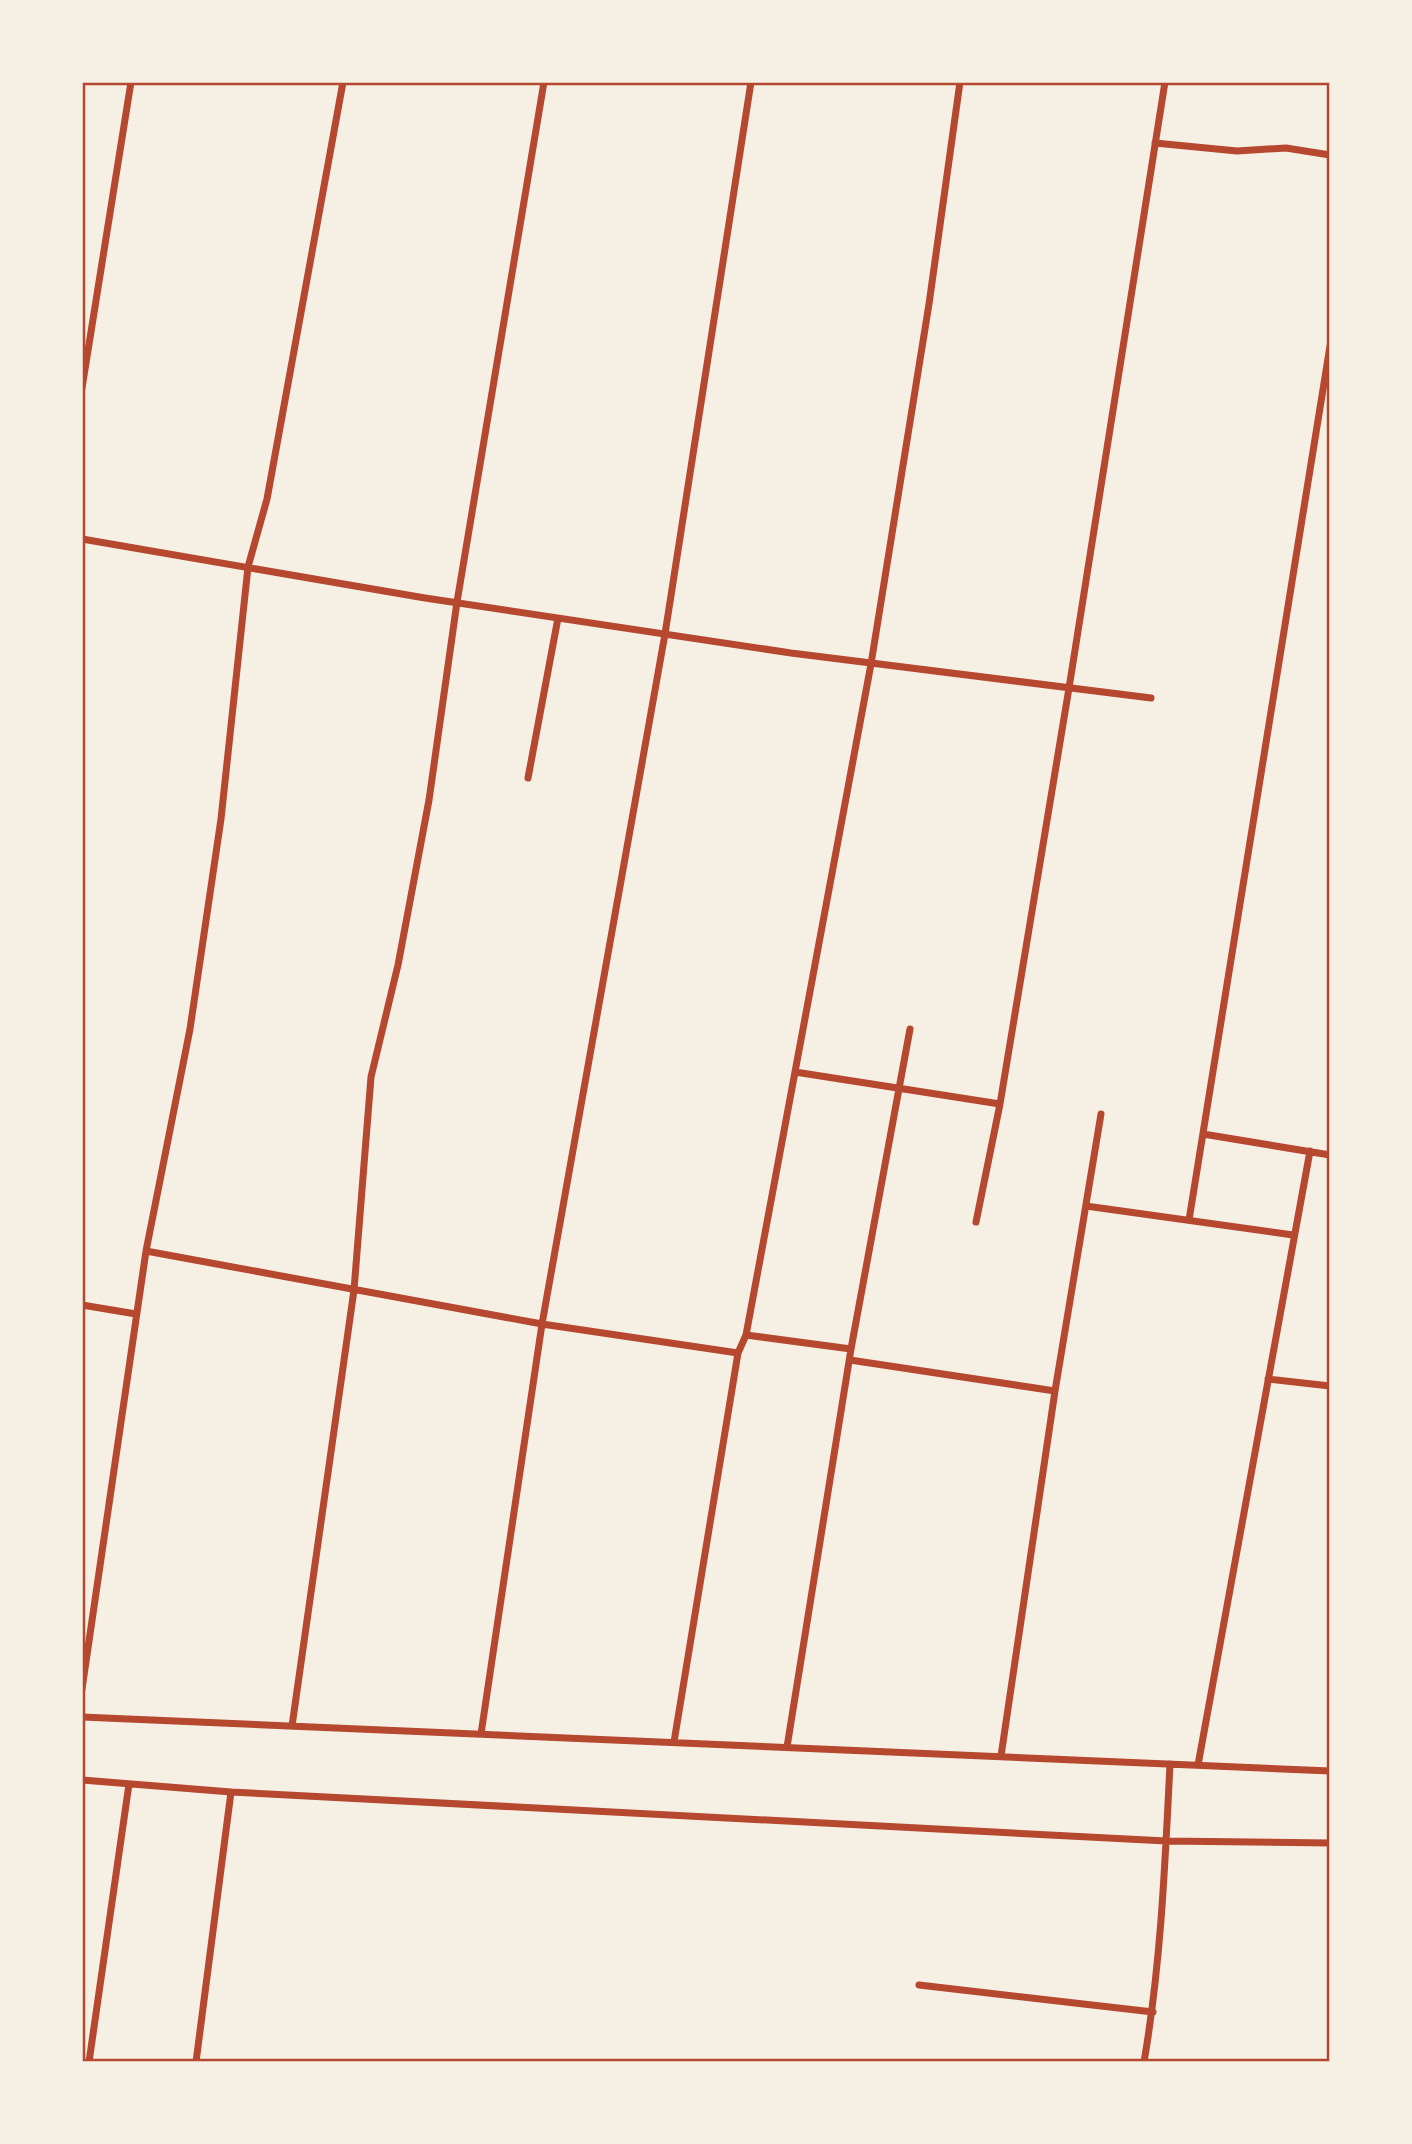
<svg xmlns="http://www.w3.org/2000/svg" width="1412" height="2144" viewBox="0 0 1412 2144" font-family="'Exo 2',sans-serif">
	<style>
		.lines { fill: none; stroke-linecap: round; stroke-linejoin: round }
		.minor { stroke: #b5482f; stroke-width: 7 }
		.neatline { fill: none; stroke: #b5482f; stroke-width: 2.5 }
	</style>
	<rect width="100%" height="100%" fill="#f6efe4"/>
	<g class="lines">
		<path class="minor" d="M1155 143 1237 151 1286 148 1330 155
			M82 388 131 82
			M82 539 425 598 791 653 1151 698
			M528 778 558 618
			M795 1072 1000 1104
			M1203 1134 1330 1155
			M1086 1206 1293 1235
			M1189 1220 1330 346
			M976 1222 1000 1104 1069 688 1165 82
			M146 1251 542 1324 738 1353
			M82 1305 136 1314
			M746 1335 851 1349
			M850 1360 1055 1391
			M1268 1379 1330 1386
			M82 1689 146 1251 190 1029 221 819 248 567 267 499 343 82
			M82 1717 1330 1771
			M292 1726 354 1290 371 1077 398 965 429 800 457 602 544 82
			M481 1734 542 1324 665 634 751 82
			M674 1742 738 1353 746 1335 871 664 929 304 960 82
			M787 1747 851 1349 910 1029
			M1001 1756 1055 1391 1101 1114
			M1198 1765 1310 1151
			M82 1780 231 1792 1166 1841 1330 1843
			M919 1985 1153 2012
			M89 2062 129 1784
			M196 2062 231 1792
			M1144 2062C1161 1963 1165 1864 1170 1764"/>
	</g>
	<rect width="1412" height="2144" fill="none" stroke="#f6efe4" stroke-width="168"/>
	<rect x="84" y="84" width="1244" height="1976" class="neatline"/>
</svg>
